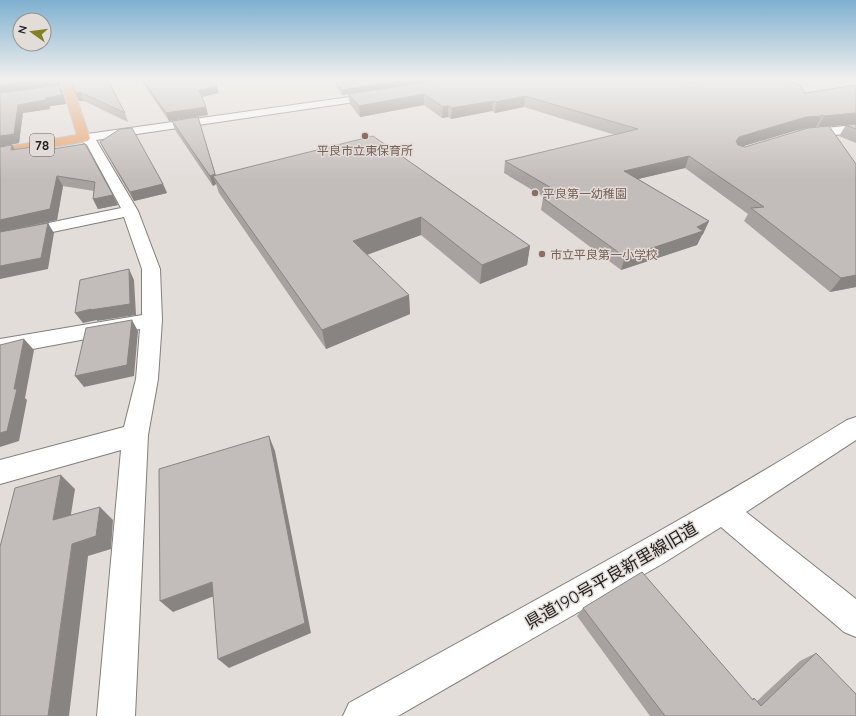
<svg xmlns="http://www.w3.org/2000/svg" width="856" height="716" viewBox="0 0 856 716" font-family="Quicksand,'Noto Sans JP',sans-serif">
	<style>
		.lines { fill: none; stroke-linecap: round; stroke-linejoin: round }
		.minor-casing { stroke: #847e7c; stroke-width: 2 }
		.major-casing { stroke: #bdbdbc; stroke-width: 2 }
		.minor { fill: #fff; fill-rule: evenodd }
		.major { fill: #e7a471; fill-rule: evenodd }
		.wall { fill: #a7a2a0 }
		.shaded-wall { fill: #888482 }
		.building { fill: #c2bcba; stroke: #888482 }
		.education-dot { fill: #8d6e63; stroke: #e3ddda; stroke-width: 1.5 }
		.labels { text-anchor: middle; dominant-baseline: central; stroke-width: 3; stroke-linejoin: round; paint-order: stroke }
		.far-education-label { font-size: 12px; fill: #785e54; stroke: #e3ddda; text-anchor: start }
		.shield { fill: #e3ddda; stroke: #5d5a58; stroke-width: 1 }
		.shield-label { font-size: 13px; font-weight: bold; fill: #242221 }
		.near-street-label { font-size: 17px; fill: #242221; stroke: #e3ddda }
	</style>
	<rect width="100%" height="100%" fill="#e3ddda"/>
	<g class="lines">
		<defs>
			<path id="minor" d="M378 93 383 96 382 98 96 140 138 211 160 269 162 320 158 379 148 435 135 716H97L121 450 0 484V460L124 427 136 379 140 329 0 355V339L142 315V269L124 217 0 243V233L121 208 87 145 78 138 80 135Z
				M856 125V133L803 138 799 137 797 134 799 131 803 130Z
				M856 417V440L746 512 856 599V637L844 632 721 527 662 564 398 716H343L349 703C516 610 685 521 847 420Z"/>
			<path id="major" d="M60 79H70L90 138 88 141 0 156V148L77 135Z"/>
		</defs>
		<use href="#minor" class="minor-casing"/>
		<use href="#major" class="major-casing"/>
		<use href="#minor" class="minor"/>
		<use href="#major" class="major"/>
	</g>
	<path class="wall" d="M0 79 60 85H59L63 93 66 104 50 106V109L23 113 19 143 3 146 15 150 47 145 50 150 113 195 118 205 98 209 93 199 94 191 63 186 57 220 0 232Z
		M70 79 125 113 128 122 84 101H79Z
		M140 79H206L219 93 202 97 208 115 169 121Z
		M364 79H440V81L692 83 805 93 856 85V124L818 127 816 126V127L801 129 742 146 856 287 830 292 744 221 748 214 685 168 638 179 709 221 703 234 702 235 697 245 621 270 541 210 543 198 544 197 504 173 505 161 615 135 524 107 495 113 492 111 451 119 448 117 442 118 424 105 360 117 350 104 348 94 342 95 337 88 336 83Z
		M198 117 216 176 373 136 530 246 527 265 480 284 421 235 367 255 409 295 410 314 326 349 219 193 216 184 213 186 175 130 172 121Z
		M856 124V143L839 136 846 125Z
		M100 142 163 184 167 193 134 201 104 150Z
		M583 608 752 699 754 698 757 701 800 661 816 653 856 716H650L577 616Z"/>
	<path class="shaded-wall" d="M36 79H59L60 85H59L63 93 66 104 50 106V109L23 113 19 143 0 147V136L18 105 46 98 0 93V85Z
		M413 79H440V81L342 95V90Z
		M217 87 219 93 201 97 199 90Z
		M80 92 84 101H79L75 93Z
		M424 94V105L360 117 359 106Z
		M525 96 524 107 495 113 496 102Z
		M493 101 492 111 451 119 452 108Z
		M448 106V117L442 118 443 107Z
		M206 107 208 115 169 121 166 113Z
		M856 113V124L818 127 824 116Z
		M822 116 816 127 801 129 734 149 736 141 739 137 806 117Z
		M198 117 218 183 213 176 216 184 213 186 210 176Z
		M12 145 18 154 11 150Z
		M47 145 52 154 46 150Z
		M689 156 685 168 621 183 624 171Z
		M57 176 63 186 57 220 0 232V220Z
		M163 184 167 193 134 201 130 192Z
		M113 195 118 205 98 209 93 199Z
		M421 217V235L355 259 353 241Z
		M709 221 703 234 702 235 697 245 621 270 625 257Z
		M48 223 54 233 48 269 0 279V266Z
		M530 246 527 265 480 284 482 265Z
		M129 269 134 280 136 315 97 321V320L83 323 75 313 91 309Z
		M856 275V287L830 292 841 278Z
		M409 295 410 314 326 349 322 330Z
		M132 320 138 331 134 376 84 387 75 376Z
		M24 339 34 350 25 398 27 400 19 441 0 447V433L14 389Z
		M269 436 275 451 311 633 229 668 218 659Z
		M61 475 75 489 68 533 53 520Z
		M100 507 113 520 111 549 88 556 69 716H48L72 544Z
		M212 582 222 593 173 612 160 601Z"/>
	<path class="building" d="M0 79H36L0 85Z
		M70 79H107L125 113 80 92 75 93Z
		M142 79H206L217 87 199 90 206 107 166 113Z
		M364 79H413L342 90 336 83Z
		M448 79H680L692 83 713 79H782L800 85 805 93 856 85V113L824 116 821 115 822 116 806 117 739 137 736 141 738 145 745 147 808 128 829 126 856 164V275L841 278 751 208 764 207 689 156 624 171 709 221 697 227 703 231 625 257 543 198 560 193 505 161 638 129 525 96 496 102 493 101 452 108 448 106 443 107 424 94 359 106 348 94Z
		M59 85 62 95 46 98V100L18 105 14 134 0 136V93Z
		M198 117 215 174 210 176 172 121Z
		M856 124V129L846 125Z
		M132 128 163 184 130 192 100 142 120 129Z
		M373 136 530 246 482 265 421 217 353 241 409 295 322 330 213 176Z
		M85 144 113 195 93 199 95 182 57 176 50 209 0 220V147L12 145 11 150 47 145 46 150Z
		M48 223 41 258 0 266V232Z
		M129 269 130 304 90 310 91 309 75 313 80 280Z
		M132 320 127 365 75 376 86 328Z
		M24 339 14 389H17L7 431 0 433V345Z
		M269 436 305 623 218 659 212 582 160 601 159 469Z
		M61 475 53 520 100 507 96 536 72 544 48 716H0V547L15 488Z
		M642 572 753 700 754 698 761 706 816 653 856 694V716H665L583 608Z"/>
	<linearGradient id="sky" x2="0" y2="1"><stop stop-color="#7fb0d0"/><stop offset="0.44" stop-color="#f2f0ee"/><stop offset="1" stop-color="#f2f0ee" stop-opacity="0"/></linearGradient>
	<rect width="856" height="180" fill="url(#sky)"/>
	<g class="education-dot">
		<circle cx="365" cy="136" r="4"/>
		<circle cx="535" cy="193" r="4"/>
		<circle cx="542" cy="254" r="4"/>
	</g>
	<g class="labels">
		<g class="far-education-label">
			<text x="365" y="150" text-anchor="middle">平良市立東保育所</text>
			<text x="543" y="193">平良第一幼稚園</text>
			<text x="550" y="254">市立平良第一小学校</text>
		</g>
		<rect class="shield" x="30" y="134" width="24" height="22" rx="3"/>
		<g class="shield-label">
			<text x="42" y="145">78</text>
		</g>
		<g class="near-street-label">
			<text transform="translate(611 575) rotate(-30)">県道190号平良新里線旧道</text>
		</g>
	</g>
	<g transform="translate(32 32) rotate(284)"><circle r="19" fill="#e3ddda" stroke="#979290"/>
	<path d="M0-3L7 15L0 10L-7 15Z" fill="#828029"/>
	<text y="-6" font-size="11" font-weight="bold" text-anchor="middle" fill="#242221">N</text>
	</g>
</svg>
